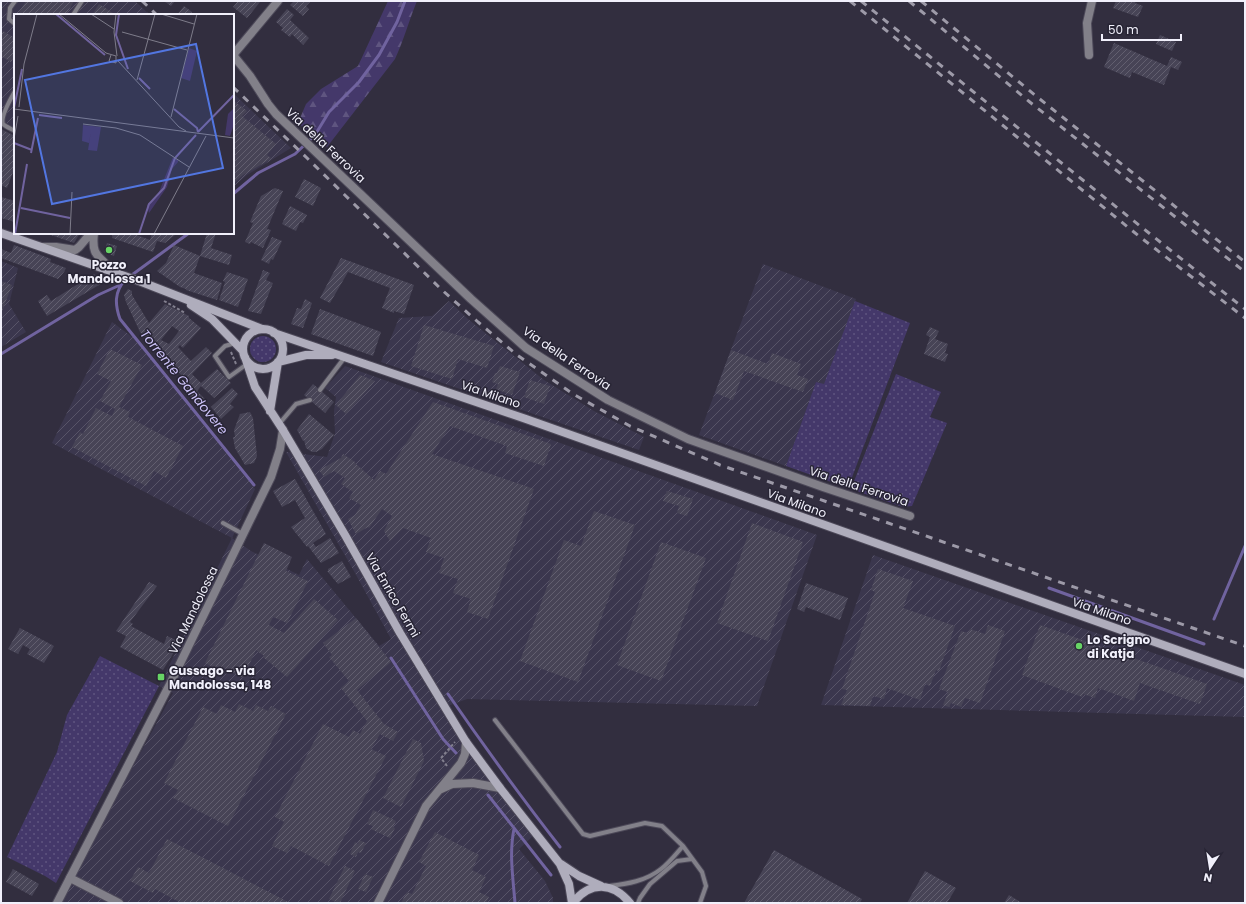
<svg xmlns="http://www.w3.org/2000/svg" width="1246" height="904" viewBox="0 0 1246 904" font-family="Poppins,sans-serif">
	<style>
		.industrial { fill: url(#industrial-furrows) }
		.grass { fill: url(#grass-dots) }
		.forest { fill: url(#forest-firs) }
		.lines { fill: none; stroke-linecap: round; stroke-linejoin: round }
		.stream { stroke: #70639f; stroke-width: 3 }
		.building { fill: url(#building-hatch); fill-rule: evenodd }
		.service-casing { stroke: #4d4959; stroke-width: 6 }
		.minor-casing { stroke: #4d4959; stroke-width: 10 }
		.tertiary-casing { stroke: #4d4959; stroke-width: 10 }
		.secondary-casing { stroke: #4d4959; stroke-width: 10 }
		.path { stroke: #827f8e; stroke-width: 2; stroke-dasharray: 3 2; stroke-linecap: butt }
		.service { stroke: #828089; stroke-width: 4 }
		.minor { stroke: #828089; stroke-width: 8 }
		.tertiary { stroke: #828089; stroke-width: 8 }
		.secondary { stroke: #afadbc; stroke-width: 8 }
		.rail { stroke: #9d9aa8; stroke-width: 3; stroke-dasharray: 7 7; stroke-linecap: butt }
		.poi-dot { fill: #67d465; stroke: #282535; stroke-width: 1.5 }
		.labels { text-anchor: middle; dominant-baseline: central; stroke-width: 3; stroke-linejoin: round; paint-order: stroke }
		.street-label { font-size: 12px; fill: #f1f0fb; stroke: #282535 }
		.poi-label { font-size: 12px; font-weight: bold; fill: #f1f0fb; stroke: #282535; text-anchor: start }
		.water-label { font-size: 13px; font-style: italic; fill: #cec4fa; stroke: #282535 }
		.inset-river { fill: none; stroke: #70639f; stroke-width: 2 }
		.inset-road { fill: none; stroke: #7e7c8a; stroke-width: 1 }
		.view { fill: #5276e1; fill-opacity: 0.15; stroke: #5276e1; stroke-width: 2 }
		.inset-edge { fill: none; stroke: #f1f0fb; stroke-width: 2 }
	</style>
	<defs>
		<pattern id="industrial-furrows" width="10" height="10" patternUnits="userSpaceOnUse"><rect width="10" height="10" fill="#3b374e"/><path d="M-1 1l2-2M0 10L10 0M9 11l2-2" fill="none" stroke="#585468"/></pattern>
		<pattern id="grass-dots" width="8" height="8" patternUnits="userSpaceOnUse"><rect width="8" height="8" fill="#44386a"/><path d="M2 2h.1M6 6h.1" fill="none" stroke="#5f5580" stroke-width="1.8" stroke-linecap="round"/></pattern>
		<pattern id="forest-firs" width="22" height="20" patternUnits="userSpaceOnUse"><rect width="22" height="20" fill="#44386a"/><path d="M5 1l3.5 6h-7zM16 11l3.5 6h-7z" fill="#5f5580"/></pattern>
		<pattern id="building-hatch" width="6" height="6" patternUnits="userSpaceOnUse"><rect width="6" height="6" fill="#474456"/><path d="M-1 1l2-2M0 6l6-6M5 7l2-2" fill="none" stroke="#625f6f"/></pattern>
	</defs>
	<rect width="100%" height="100%" fill="#322e3f"/>
	<path class="industrial" d="M1 1H135L150 15H15V129L1 121Z
		M233 93 291 148 247 175 233 187Z
		M1 261 18 268 9 304 26 332 1 347Z
		M763 264 856 299 824 385 816 382 786 466 699 435Z
		M449 301 468 319 544 380 594 411 644 437 639 450 381 362 399 318 432 316Z
		M112 322 135 339 255 489 232 538 251 551 299 575 307 559 379 646 391 639 355 573 286 452 327 457 335 433 334 411 336 397 325 388 345 366 817 535 757 706 467 699 442 708 534 835 519 849 545 881 553 898V903H62L116 798 173 693 159 686 232 538 52 443Z
		M873 555 1245 685V717L821 705Z"/>
	<path class="grass" d="M855 301 910 323 848 488 786 466 816 382 824 384Z
		M250 349a13 13 0 1 1 26 0a13 13 0 1 1-26 0Z
		M896 374 941 392 930 417 947 423 912 506 903 507 851 489Z
		M100 656 159 686 56 883 45 876 7 857 57 752 67 715Z"/>
	<path class="forest" d="M388 1H417C409 20 404 40 395 59L327 147 298 123 306 104 321 89 358 66Z"/>
	<g class="lines">
		<path class="stream" d="M233 194 258 173 295 154 315 135 329 112 359 82 379 55 397 22 405 1
			M189 233 125 280C114 292 115 305 120 319L254 485
			M1 354 98 295 120 285
			M1049 588 1204 644
			M1214 619 1245 546
			M391 658 443 739 456 753
			M448 694C484 746 521 797 560 847
			M488 795 551 875
			M514 829C509 853 513 878 515 903"/>
	</g>
	<path class="building" d="M26 1H74L66 15H21L18 14Z
		M164 1H175L171 6Z
		M238 1H259L260 2 247 18 233 7Z
		M294 1H311L306 6 309 9 303 16 290 5Z
		M1116 1H1136L1135 3 1143 6 1138 17 1113 8Z
		M99 4 116 15H92Z
		M184 6 192 12 190 15H177Z
		M287 9 294 15 290 20 309 38 303 45 292 34 290 37 281 30 283 28 276 22Z
		M3 31 15 38V55L11 62 1 56V34Z
		M1160 35 1176 42 1172 51 1156 44Z
		M1114 43 1167 66 1171 57 1182 62 1178 70 1171 67 1164 85 1132 72 1130 78 1104 67Z
		M233 100 247 111 242 116 276 144 267 155 271 158 269 160 243 175 233 184Z
		M1 129 15 136V173L13 172 7 188 1 185Z
		M304 179 321 188 313 206 295 197Z
		M275 188 283 191 267 229 271 230 263 248 251 242 250 244 245 242 253 223 250 222 261 196Z
		M1 197 15 201V222L1 218Z
		M290 206 307 215 303 223 300 222 296 231 282 224Z
		M45 233H80L74 243Z
		M113 233H131L150 240 152 233H172L175 235 165 243 157 241 153 252 112 238Z
		M207 233H216L211 248 232 255 229 265 200 256Z
		M272 237 282 241 273 260 271 259 269 264 261 260Z
		M107 243 117 246 114 256 104 252Z
		M14 245 51 259 50 262 66 268 64 272 58 279 1 258V249L11 253Z
		M174 245 200 256 194 273 222 283 217 300 186 290V289L180 287 157 271 166 263Z
		M341 258 414 285 404 314 394 311V313L382 308 390 288 348 272 330 303 320 298Z
		M263 270 270 273 266 280 273 283 261 314 248 311Z
		M227 272 248 279 238 307 219 300 225 282 223 281Z
		M94 274 104 282 47 316 38 301 47 295 51 301Z
		M1 281 12 285 1 314Z
		M128 289 132 291V295L149 323 165 304 189 316V318L201 328 183 348 180 345 178 347 191 361 206 347 212 353 192 374 201 383 217 369 231 383 214 398 201 386 197 391 205 399 197 405 179 382 184 378 157 349 158 348 140 332 126 302 124 295ZM172 326 179 331 169 344 161 340Z
		M305 299 312 303 303 328 291 324 297 308 301 309Z
		M320 309 381 332 373 356 311 334Z
		M424 325 494 346 487 368 458 359 452 379 411 366Z
		M930 327 939 331 935 339 948 344 945 353 948 354 945 362 924 354 930 337 926 335Z
		M110 349 142 365 119 407 130 412 128 417 183 446 166 478 154 471 146 486 72 447 80 432 83 434 96 408 112 416 115 409 100 401 111 381 97 374Z
		M731 350 768 364 772 353 801 364 797 375 808 379 803 392 744 371 733 400 715 393Z
		M500 366 520 372 512 395 496 389 498 384 492 382 495 373H497Z
		M360 375 375 381 346 414 336 405Z
		M530 380 550 386 544 404 524 397Z
		M313 384 334 402 325 413 304 395Z
		M232 388 238 394 230 404 234 407 221 419 211 407Z
		M433 402 551 444 544 466 505 453 507 446 450 426 432 454 534 489 488 619 467 612 471 599 453 593 458 579 439 573 444 558 426 552 431 538 403 528 390 541 384 531 392 516 382 509 369 528 368 527 356 534 348 519 355 515 361 505 349 498 353 492 341 484 345 478 334 471 324 477 319 470 341 458 343 454 355 462V463L374 480 380 471 386 474Z
		M250 412 253 418 257 456 254 463 245 465 235 448 233 437H235L234 430 240 414Z
		M309 414 334 435 322 449 316 452H312L306 448 304 440 303 441 297 430Z
		M295 479 326 534 313 543 316 547 330 538 339 553 321 563 308 546 307 547 291 527 305 518 295 500 282 507 273 491Z
		M667 491 693 499 687 516 677 513 679 506 663 501Z
		M594 511 635 525 578 682 520 661 564 540 581 546Z
		M752 523 803 542 768 641 717 623Z
		M661 542 706 558 661 681 617 665Z
		M264 543 292 557 286 571 308 581 287 623 273 617 269 625 284 633 314 599 338 620 287 677 263 657 264 656 256 650 243 678 224 668 222 672 205 663Z
		M342 561 351 577 338 584 327 571H328V569Z
		M878 569 913 581 903 608 955 626 939 671 936 670 930 686 925 684 920 700 887 688 884 699 873 696 870 706 841 705 847 690 842 689 875 592 871 590Z
		M149 582 157 586 130 622 133 624 131 626 164 644 167 636 180 642 163 670 120 647 126 636 116 631Z
		M806 583 848 598 840 620 806 607 804 612 797 609Z
		M356 618 391 662 357 690 384 724 398 732 393 741 380 734 371 749 386 756 329 866 291 846 287 853 272 846 284 822 275 817 323 724 349 737 353 730 360 734 367 721 341 688 349 681 329 657 332 655 323 643Z
		M988 625 1005 631 980 703 965 698 961 707 951 703 949 707 943 705 948 692 939 689 961 631 968 633 970 629 985 634Z
		M1040 625 1207 684 1200 704 1140 683 1134 701 1098 688 1095 698 1083 694 1082 697 1022 675Z
		M20 628 54 646 44 663 27 654 30 649 23 645 18 654 8 649Z
		M239 704 253 711 256 705 268 711 271 706 286 714 228 826 173 798 178 790 164 783 203 707 217 714 221 705 235 712Z
		M413 739 421 743 424 761 401 807 383 798Z
		M373 810 396 821 393 827 395 828 390 838 371 829 373 826 367 824Z
		M435 832 479 855 472 870 486 877 479 892 489 897 486 903H401L407 892 412 894 426 866 419 862Z
		M167 839 290 903H181L155 889 153 893 130 881 138 867 149 873Z
		M359 840 366 843 361 853 358 852 356 857 350 854 355 842 358 844Z
		M774 850 862 899 860 903H744Z
		M345 866 355 871 340 903H338L329 899Z
		M13 869 39 884 32 896 6 882Z
		M925 871 956 888 947 903H907Z
		M365 874 373 877 366 892 358 889Z
		M1009 895 1022 903H1004Z"/>
	<g class="lines">
		<defs>
			<path id="service" d="M15 1 10 8 9 19 15 24
				M73 15 82 1
				M15 91C11 98 0 117 3 124 6 127 12 129 15 131
				M235 343 225 346 215 356 229 377 247 364
				M320 390 345 357
				M279 424 296 404 310 400
				M223 523 243 534
				M495 720 583 834 590 836 645 823 662 826 683 846 702 872 706 886 700 903
				M609 886C627 884 646 881 661 869 669 863 676 854 683 846
				M638 903 640 898 650 884 677 861 692 859"/>
			<path id="minor" d="M233 55 250 76 268 104 276 114 471 299 526 348 608 400 688 439 823 487 910 516
				M1089 55 1087 23 1092 1
				M441 789 452 784 473 783 500 788
				M70 878 119 903
				M378 903 426 806 461 763 465 754 466 742"/>
			<path id="tertiary" d="M233 55 278 1
				M94 233C91 258 100 255 113 272
				M43 247H56L75 250 79 247 91 233
				M57 903 170 684 271 477 280 449 283 430"/>
			<path id="secondary" d="M1 233 139 281 262 329
				M191 305 212 319 243 351
				M243 349a20 20 0 1 1 40 0a20 20 0 1 1-40 0Z
				M274 333 526 419 1245 674
				M245 357 255 387 283 430 345 535 400 633 466 742 500 788 560 864 569 884 572 903
				M278 362 306 355H332
				M270 411 278 362
				M561 864 579 876 601 886
				M573 903C590 881 613 882 630 903"/>
		</defs>
		<use href="#service" class="service-casing"/>
		<use href="#minor" class="minor-casing"/>
		<use href="#tertiary" class="tertiary-casing"/>
		<use href="#secondary" class="secondary-casing"/>
		<path class="path" d="M164 301 185 313
			M231 352 236 364
			M447 766 441 758 455 742"/>
		<use href="#service" class="service"/>
		<use href="#minor" class="minor"/>
		<use href="#tertiary" class="tertiary"/>
		<use href="#secondary" class="secondary"/>
		<path class="rail" d="M142 1 157 15
			M850 1 1140 237 1245 318
			M861 1C989 104 1116 208 1245 309
			M909 1 1031 103 1245 272
			M921 1 1036 96 1245 262
			M233 87 307 158 442 290 478 322 517 355 573 394 630 426 720 465 1245 646"/>
	</g>
	<g class="poi-dot">
		<circle cx="109" cy="250" r="4"/>
		<circle cx="1079" cy="646" r="4"/>
		<rect x="157" y="673" width="8" height="8" rx="2"/>
	</g>
	<g class="labels">
		<g class="street-label">
			<text transform="translate(326 145) rotate(43)">Via della Ferrovia</text>
			<text transform="translate(567 358) rotate(34)">Via della Ferrovia</text>
			<text transform="translate(491 394) rotate(19)">Via Milano</text>
			<text transform="translate(859 486) rotate(18)">Via della Ferrovia</text>
			<text transform="translate(797 503) rotate(20)">Via Milano</text>
			<text transform="translate(393 595) rotate(60)">Via Enrico Fermi</text>
			<text transform="translate(193 610) rotate(-64)">Via Mandolossa</text>
			<text transform="translate(1102 611) rotate(19)">Via Milano</text>
		</g>
		<g class="poi-label">
			<text x="109" y="264" text-anchor="middle">Pozzo<tspan x="109" dy="14">Mandolossa 1</tspan></text>
			<text x="1087" y="639">Lo Scrigno<tspan x="1087" dy="14">di Katja</tspan></text>
			<text x="169" y="670">Gussago - via<tspan x="169" dy="14">Mandolossa, 148</tspan></text>
		</g>
		<g class="water-label">
			<text transform="translate(184 382) rotate(51)">Torrente Gandovere</text>
		</g>
	</g>
	<g transform="translate(14 14)">
		<rect width="220" height="220" fill="#322e3f"/>
		<path d="M175 34 183 37 176 67 167 64ZM69 111 87 113 83 137 74 136 77 117 75 129 68 127Z" fill="#44386a"/>
		<path d="M159 143 164 146V148L158 155 153 173 135 199 133 191 143 183Z" fill="#44386a"/>
		<path d="M220 94V110L216 122 211 121 214 100Z" fill="#44386a"/>
		<path class="inset-river" d="M42 0 91 41M105 0 102 21 114 55M125 64 136 75M0 94 8 55M160 95 183 114 184 118M25 101 48 104M184 118 220 81M0 129 18 136M17 139 24 104M7 194 56 204M1 220 13 150M125 220 135 190 150 174 161 144 182 121"/>
		<path class="inset-road" d="M45 0 92 39 102 42V49L95 47 97 41M77 0 100 15M102 0 100 18 103 42M147 0 180 10M108 18 173 36M104 47 165 113 172 117M123 66 141 0M5 93 10 50 23 0M0 95 220 124M157 103 183 0M69 110 102 114 126 121 175 153M0 125 4 102M56 220 58 178M140 220 192 122"/>
		<path class="view" d="M182 30 209 154 38 190 11 66Z"/>
		<rect width="220" height="220" class="inset-edge"/>
	</g>
	<rect width="1246" height="904" fill="none" stroke="#f1f0fb" stroke-width="4"/>
	<g transform="translate(1210 868) rotate(192)" stroke="#282535" stroke-width="3" paint-order="stroke">
	<path d="M0-3L7 15L0 10L-7 15Z" fill="#f1f0fb"/>
	<text y="-6" font-size="11" font-weight="bold" text-anchor="middle" fill="#f1f0fb">N</text>
	</g>
	<path d="M1102 34v6h79v-6" fill="none" stroke="#f1f0fb" stroke-width="2"/>
	<text x="1108" y="34" font-size="12" fill="#f1f0fb" stroke="#282535" stroke-width="3" paint-order="stroke">50 m</text>
</svg>
